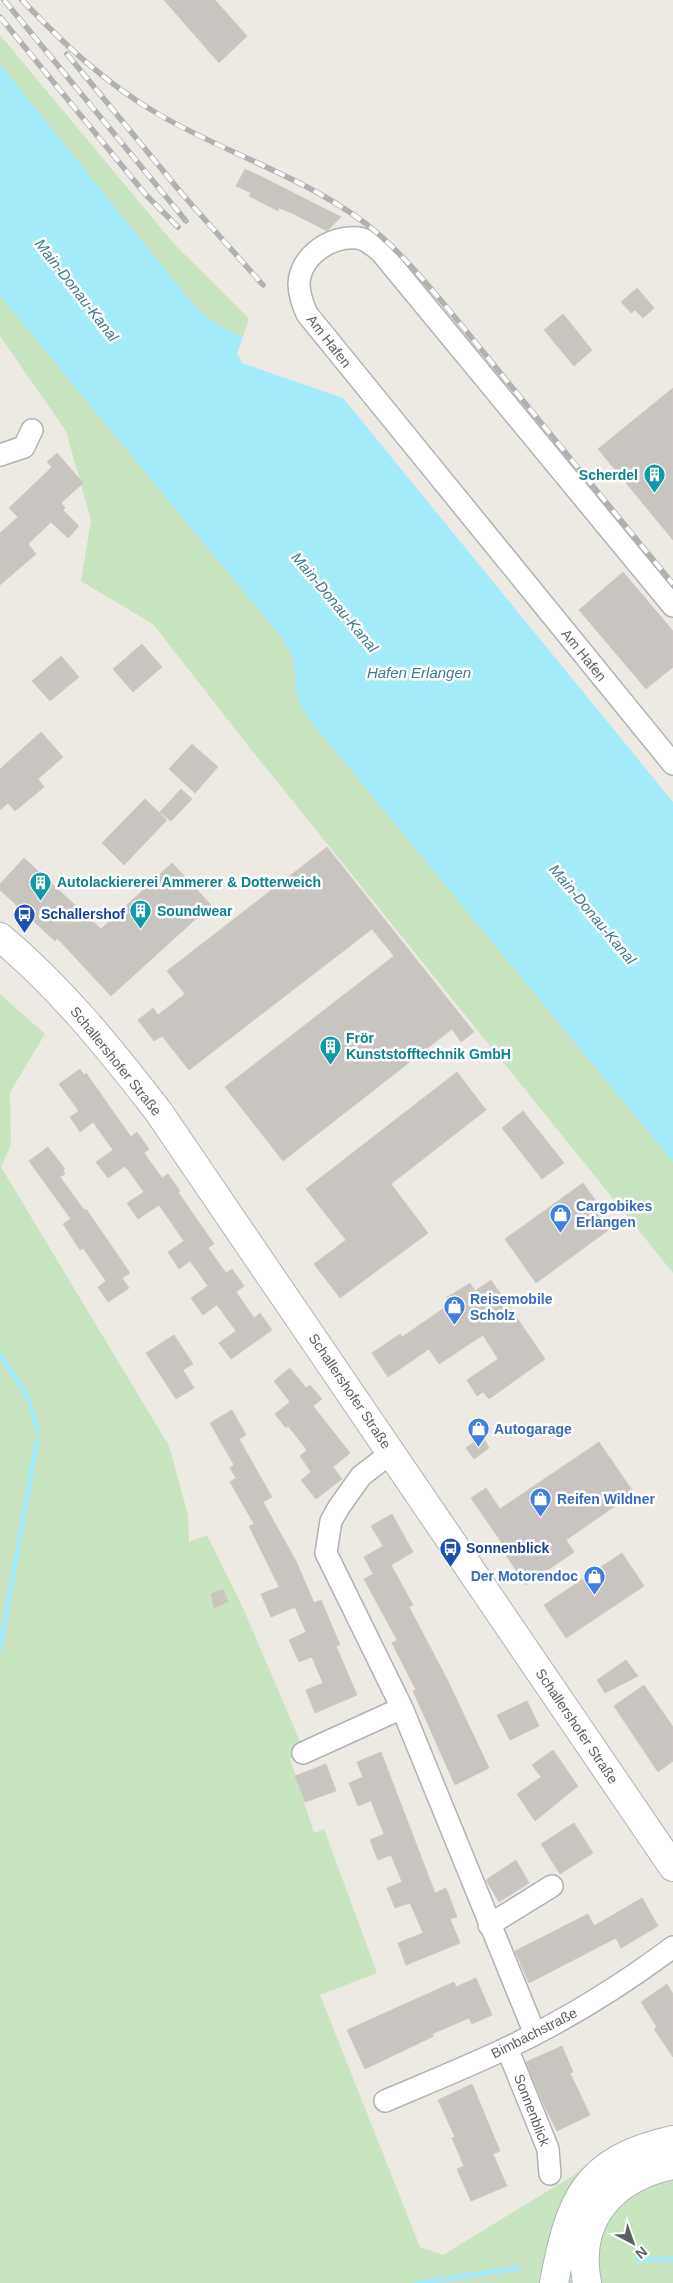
<svg xmlns="http://www.w3.org/2000/svg" width="673" height="2283" viewBox="0 0 673 2283" font-family="Arial,sans-serif">
	<style>
		.green { fill: #c9e4c0 }
		.water { fill: #a4ecfc }
		.lines { fill: none; stroke-linecap: round; stroke-linejoin: round }
		.stream { stroke: #a4ecfc; stroke-width: 5 }
		.building { fill: #c8c4c0; stroke: #d2c9c2 }
		.street-casing { stroke: #afb3b5; stroke-width: 24 }
		.secondary-casing { stroke: #aeb3b6; stroke-width: 30 }
		.street { stroke: #fff; stroke-width: 21 }
		.secondary { stroke: #fff; stroke-width: 28 }
		.rail-casing { stroke: #b0b1b1; stroke-width: 5.5 }
		.rail { stroke: #fff; stroke-width: 4; stroke-dasharray: 11; stroke-linecap: butt }
		.labels { text-anchor: middle; dominant-baseline: central; stroke-width: 5; stroke-linejoin: round; paint-order: stroke }
		.street-label { font-size: 14px; fill: #5b6163; stroke: #fff }
		.culture-label { font-size: 14px; font-weight: bold; fill: #0d838f; stroke: #fff; text-anchor: start }
		.transit-label { font-size: 14px; font-weight: bold; fill: #164399; stroke: #fff; text-anchor: start }
		.shop-label { font-size: 14px; font-weight: bold; fill: #366cbe; stroke: #fff; text-anchor: start }
		.water-label { font-size: 15px; font-style: italic; fill: #3a7c94; stroke: #fff }
	</style>
	<rect width="100%" height="100%" fill="#ede9e3"/>
	<path class="green" d="M0 35 175 245 249 319 243 337 218 325 196 308 0 64Z
		M0 296 281 637 293 658 297 697 308 718 673 1162V1273L250 748 153 624 81 581 91 520 66 431 0 336Z
		M0 994 45 1034 10 1092 11 1145 1 1167 169 1446 188 1515 189 1542 207 1535 243 1608 305 1753 290 1759 314 1833 324 1829 377 1973 320 1995 420 2247 443 2255 574 2175 618 2144 673 2129V2283H0Z"/>
	<path class="water" d="M0 64 196 308 218 325 243 337 237 353 242 363 343 398 673 802V1162L308 718 297 697 293 658 281 637 0 296Z"/>
	<g class="lines">
		<path class="stream" d="M0 1355 28 1397 38 1431
			M0 1649 37 1440
			M637 2260 673 2259
			M417 2283 519 2268"/>
	</g>
	<path class="building" d="M164 0H215L247 36 219 63Z
		M245 169 260 176 341 217 327 231 292 213 279 208 278 211 249 196 251 193 236 186Z
		M637 288 654 308 643 318 635 310 631 313 621 302Z
		M563 314 592 350 574 366 544 330Z
		M673 388V540L598 449Z
		M57 453 83 483 61 503 65 508 63 510 79 526 68 538 51 522 28 544 36 554 0 585V533L18 517 9 508 52 467 47 462Z
		M623 572 673 631V667L646 689 579 610Z
		M142 644 162 667 133 692 113 669Z
		M61 656 79 677 50 701 32 681Z
		M41 732 63 757 38 779 44 787 15 811 8 803 0 810V769Z
		M192 744 218 767 195 793 169 769Z
		M181 789 192 799 171 821 160 812Z
		M145 799 167 820 124 865 102 843Z
		M327 847 474 1032 461 1042 452 1029 283 1161 225 1087 394 956 372 929 189 1070 162 1036 154 1041 138 1020 153 1008 158 1015 185 994 167 971Z
		M24 858 101 929 172 863 211 905 111 996 57 938 55 941 0 890V884Z
		M80 1069 84 1075 86 1073 131 1137 137 1132 149 1149 144 1153 162 1178 168 1174 180 1191 178 1192 214 1244 208 1248 226 1273 232 1269 244 1286 236 1292 254 1318 260 1313 272 1330 231 1359 219 1343 236 1331 217 1305 203 1315 191 1298 208 1286 190 1261 179 1269 168 1252 184 1241 159 1205 138 1219 127 1203 144 1192 125 1166 108 1178 96 1162 113 1150 93 1122 80 1132 70 1117 79 1111 59 1084Z
		M457 1072 486 1110 391 1184 428 1233 340 1298 314 1264 346 1240 306 1189Z
		M523 1111 564 1163 542 1179 502 1128Z
		M48 1147 65 1169 63 1171 65 1174 60 1177 84 1210 86 1209 130 1273 122 1278 129 1288 108 1302 98 1287 106 1281 83 1248 80 1250 63 1224 71 1219 29 1161Z
		M583 1183 614 1226 536 1283 505 1239Z
		M491 1280 545 1359 489 1399 483 1392 477 1396 467 1380 498 1359 483 1335 439 1364 429 1349 388 1377 372 1353 400 1334 402 1337 450 1304 446 1298 470 1283 475 1291Z
		M174 1335 193 1364 183 1370 194 1388 176 1399 146 1353Z
		M290 1368 306 1388 310 1385 322 1399 313 1406 350 1453 333 1467 342 1479 316 1499 301 1480 311 1472 300 1456 307 1450 288 1426 286 1428 275 1414 290 1402 274 1381Z
		M232 1410 246 1435 239 1439 272 1497 263 1502 296 1561 314 1603 321 1600 340 1645 336 1646 357 1695 315 1713 306 1690 323 1683 312 1657 299 1662 289 1640 306 1632 295 1607 271 1617 261 1594 279 1587 249 1526 254 1524 230 1482 236 1478 230 1468 234 1465 210 1423Z
		M482 1436 489 1448 474 1459 466 1448Z
		M599 1442 634 1493 566 1540 574 1552 526 1585 501 1548 504 1546 471 1498 486 1488 500 1509Z
		M392 1514 413 1552 391 1565 413 1605 409 1607 447 1679 489 1768 455 1785 413 1691 416 1690 392 1643 397 1640 364 1579 373 1574 364 1557 383 1546 371 1526Z
		M622 1553 644 1586 566 1638 544 1605Z
		M223 1589 228 1602 214 1608 211 1594Z
		M626 1660 638 1676 605 1693 597 1680Z
		M644 1685 673 1727V1761L658 1772 614 1706Z
		M527 1701 539 1726 510 1740 497 1715Z
		M553 1750 578 1786 535 1821 517 1794 541 1777 532 1765Z
		M381 1752 435 1893 446 1888 457 1917 450 1919 460 1943 406 1965 398 1943 423 1933 410 1903 395 1908 387 1888 402 1882 391 1855 378 1860 370 1840 384 1834 371 1801 358 1806 349 1783 363 1777 357 1762Z
		M326 1764 336 1791 305 1802 295 1776Z
		M574 1823 593 1853 560 1874 541 1844Z
		M516 1860 529 1883 499 1902 486 1880Z
		M642 1898 658 1926 621 1948 616 1938 529 1983 515 1951 588 1914 594 1926Z
		M476 1978 492 2015 472 2024 469 2018 432 2034 434 2036 365 2069 347 2030 454 1982 456 1987Z
		M667 1984 673 1994V2057L654 2029 657 2027 641 2002Z
		M562 2046 573 2072 570 2073 590 2115 557 2131 543 2103 526 2062Z
		M472 2084 500 2151 493 2154 507 2186 471 2201 457 2169 464 2166 452 2138 455 2137 438 2100Z"/>
	<g class="lines">
		<defs>
			<path id="street" d="M0 455 24 447 32 430
				M673 606 381 252C375 247 366 239 358 238 331 235 300 256 299 284 299 295 303 305 307 314L673 764
				M391 1453 361 1476 339 1507 331 1521 326 1553 402 1708 535 2034
				M303 1753 402 1708
				M489 1925 552 1886
				M507 2048 548 2149 550 2174
				M385 2101C425 2084 467 2067 507 2048 566 2020 621 1986 673 1947"/>
			<path id="secondary" d="M0 937C61 988 110 1049 158 1111L673 1867
				M554 2283C570 2200 583 2160 673 2140
				M587 2283C575 2219 612 2178 673 2165"/>
		</defs>
		<use href="#street" class="street-casing"/>
		<use href="#secondary" class="secondary-casing"/>
		<use href="#street" class="street"/>
		<use href="#secondary" class="secondary"/>
		<defs>
			<path id="rail" d="M4 0 186 221
				M22 0C64 44 105 83 158 114 225 153 302 176 365 223 395 246 420 276 444 304L673 584
				M0 17 146 195 178 227
				M67 54 183 195 263 285"/>
		</defs>
		<use href="#rail" class="rail-casing"/>
		<use href="#rail" class="rail"/>
	</g>
	<defs>
		<symbol id="building-pin" viewBox="-11 -11 22 30"><path d="M0 17L-7.5 6A9.5 9.5 0 1 1 7.5 6Z" fill="#0f9aa8" stroke="#fff"/><path d="M-4-6H4V6H1V3H-1V6H-4ZM-2.5-4.3h1.7v1.8h-1.7ZM.8-4.3h1.7v1.8H.8ZM-2.5-1h1.7V.8h-1.7ZM.8-1h1.7V.8H.8Z" fill="#fff"/></symbol>
		<symbol id="bus-pin" viewBox="-11 -11 22 30"><path d="M0 17L-7.5 6A9.5 9.5 0 1 1 7.5 6Z" fill="#1a4fb4" stroke="#fff"/><path d="M-5-6H5V4H4V6H2V4H-2V6H-4V4H-5ZM-3.5-4V0h7V-4ZM-3.5 1.2v1.5H-2V1.2ZM2 1.2v1.5H3.5V1.2Z" fill="#fff"/></symbol>
		<symbol id="shop-pin" viewBox="-11 -11 22 30"><path d="M0 17L-7.5 6A9.5 9.5 0 1 1 7.5 6Z" fill="#3f7fe0" stroke="#fff"/><path d="M-5-2.5h2.3a2.7 3.5 0 0 1 5.4 0H5L5.5 6h-11ZM-1.5-2.5h3a1.5 2.3 0 0 0-3 0Z" fill="#fff"/></symbol>
	</defs>
	<g fill-rule="evenodd">
		<use href="#building-pin" x="642" y="462" width="25" height="34"/>
		<use href="#building-pin" x="28" y="870" width="25" height="34"/>
		<use href="#building-pin" x="128" y="898" width="25" height="34"/>
		<use href="#bus-pin" x="12" y="902" width="25" height="34"/>
		<use href="#building-pin" x="318" y="1034" width="25" height="34"/>
		<use href="#shop-pin" x="548" y="1202" width="25" height="34"/>
		<use href="#shop-pin" x="442" y="1294" width="25" height="34"/>
		<use href="#shop-pin" x="466" y="1416" width="25" height="34"/>
		<use href="#shop-pin" x="528" y="1486" width="25" height="34"/>
		<use href="#bus-pin" x="438" y="1536" width="25" height="34"/>
		<use href="#shop-pin" x="582" y="1564" width="25" height="34"/>
	</g>
	<g class="labels">
		<g class="street-label">
			<text transform="translate(329 341) rotate(52)">Am Hafen</text>
			<text transform="translate(584 655) rotate(51)">Am Hafen</text>
			<text transform="translate(116 1061) rotate(51)">Schallershofer Straße</text>
			<text transform="translate(350 1391) rotate(56)">Schallershofer Straße</text>
			<text transform="translate(577 1726) rotate(56)">Schallershofer Straße</text>
			<text transform="translate(534 2033) rotate(-27)">Bimbachstraße</text>
			<text transform="translate(532 2110) rotate(69)">Sonnenblick</text>
		</g>
		<g class="culture-label">
			<text x="638" y="475" text-anchor="end">Scherdel</text>
			<text x="57" y="882">Autolackiererei Ammerer &amp; Dotterweich</text>
			<text x="157" y="911">Soundwear</text>
			<text x="346" y="1038">Frör<tspan x="346" dy="16">Kunststofftechnik GmbH</tspan></text>
		</g>
		<g class="transit-label">
			<text x="41" y="914">Schallershof</text>
			<text x="466" y="1548">Sonnenblick</text>
		</g>
		<g class="shop-label">
			<text x="576" y="1206">Cargobikes<tspan x="576" dy="16">Erlangen</tspan></text>
			<text x="470" y="1299">Reisemobile<tspan x="470" dy="16">Scholz</tspan></text>
			<text x="494" y="1429">Autogarage</text>
			<text x="557" y="1499">Reifen Wildner</text>
			<text x="578" y="1576" text-anchor="end">Der Motorendoc</text>
		</g>
		<g class="water-label">
			<text transform="translate(77 290) rotate(52)">Main-Donau-Kanal</text>
			<text transform="translate(335 602) rotate(50)">Main-Donau-Kanal</text>
			<text x="419" y="672">Hafen Erlangen</text>
			<text transform="translate(593 914) rotate(50)">Main-Donau-Kanal</text>
		</g>
	</g>
	<g transform="translate(633 2243) rotate(139)" stroke="#ffffff" stroke-width="4" paint-order="stroke">
	<path d="M0-4L9 19L0 12L-9 19Z" fill="#5b6163"/>
	<text y="-8" font-size="14" font-weight="bold" text-anchor="middle" fill="#5b6163">N</text>
	</g>
</svg>
